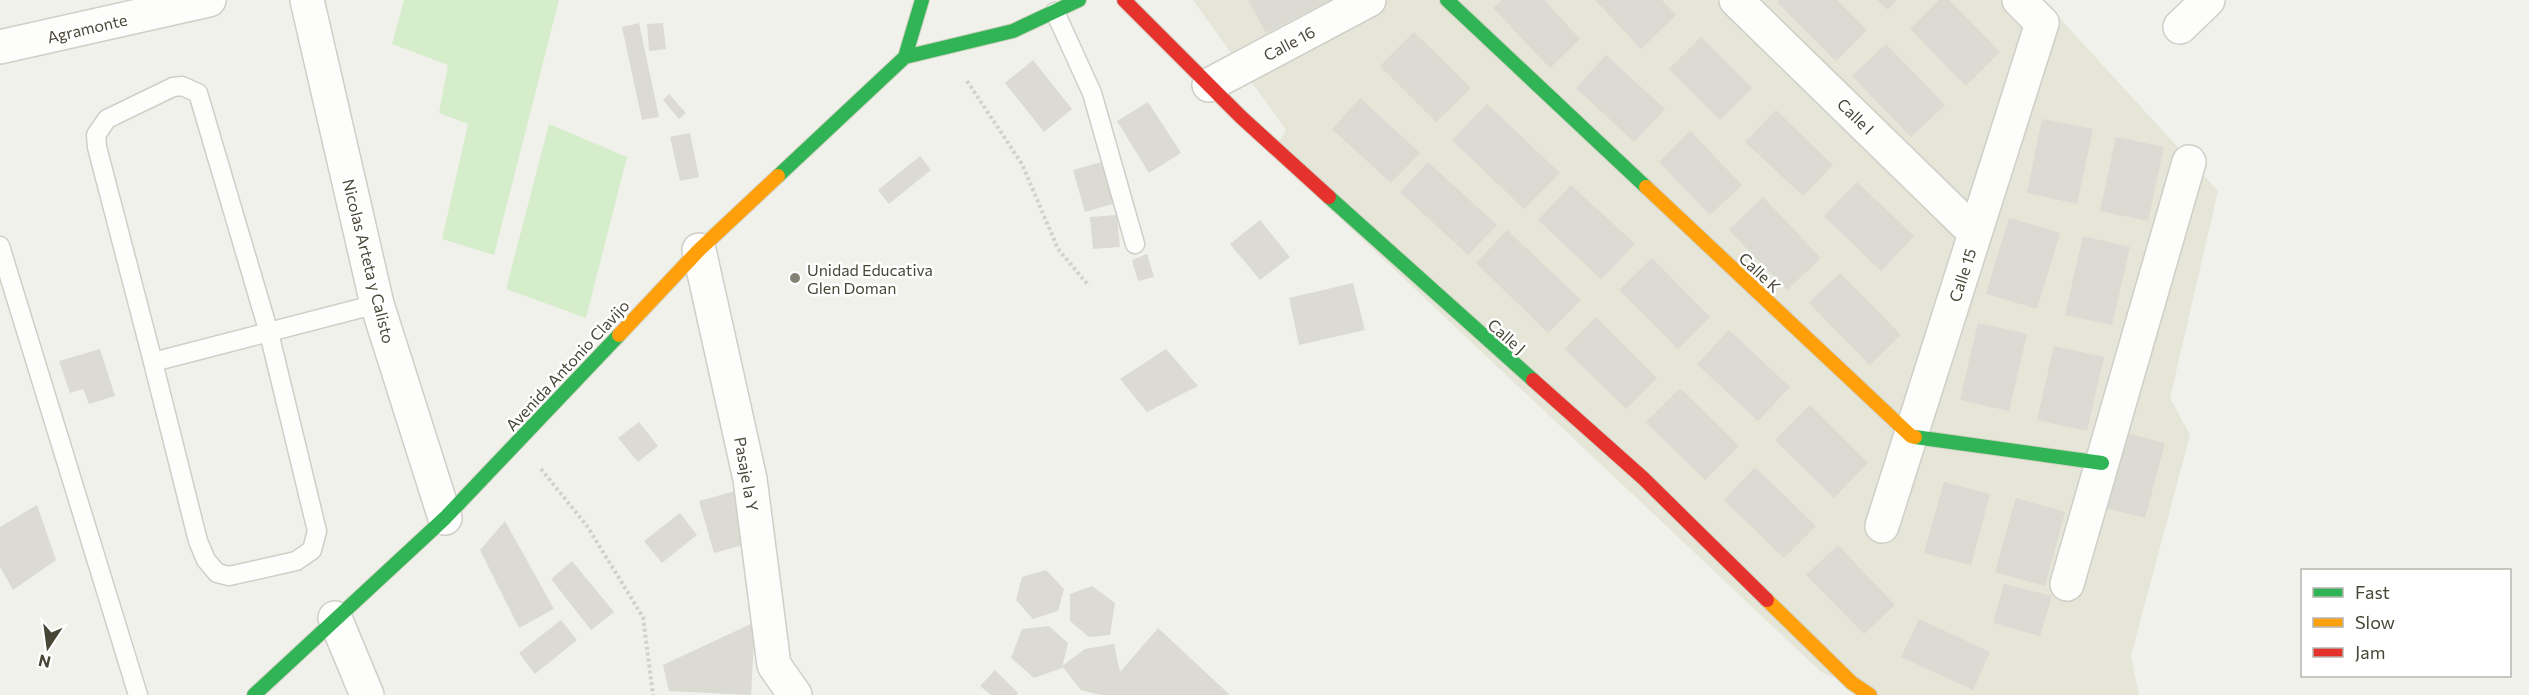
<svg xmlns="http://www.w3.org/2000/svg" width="2529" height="695" viewBox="0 0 2529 695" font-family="Commissioner,sans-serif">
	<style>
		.residential { fill: #e5e5d8 }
		.green { fill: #d6edcb }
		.building { fill: #dbdad3 }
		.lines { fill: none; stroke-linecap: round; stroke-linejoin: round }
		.lane-casing { stroke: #cfcfc8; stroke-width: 21 }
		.street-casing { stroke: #cfcfc8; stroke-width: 36 }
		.fast-casing { stroke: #d2d2c3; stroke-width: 16 }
		.slow-casing { stroke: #d2d2c3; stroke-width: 16 }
		.jam-casing { stroke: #d2d2c3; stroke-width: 16 }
		.path { stroke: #d2d1cb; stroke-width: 4; stroke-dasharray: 3 3; stroke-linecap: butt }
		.lane { stroke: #fdfdfc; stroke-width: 18 }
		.street { stroke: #fdfdfc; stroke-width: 33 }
		.fast { stroke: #30b455; stroke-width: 14 }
		.slow { stroke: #ff9f0a; stroke-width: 14 }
		.jam { stroke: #e5322d; stroke-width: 14 }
		.poi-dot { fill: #838275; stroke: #fff; stroke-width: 2 }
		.labels { text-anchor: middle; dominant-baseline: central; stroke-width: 5; stroke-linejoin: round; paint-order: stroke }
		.street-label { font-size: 16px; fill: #484636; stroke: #fff }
		.poi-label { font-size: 16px; fill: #484636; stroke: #fff; text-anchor: start }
	</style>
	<rect width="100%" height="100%" fill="#f1f1eb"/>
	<path class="residential" d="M1193 0H2043L2218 191 2170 398 2190 435 2131 656 2139 695H1873L1821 672 1272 154 1286 130Z"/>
	<path class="green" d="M404 0H559L494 255 442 239 468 124 439 113 448 65 392 44Z
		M549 124 627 157 586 318 506 289Z"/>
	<path class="building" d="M1248 0H1330L1266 33Z
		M1502 0H1544L1580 39 1550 68 1493 8Z
		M1595 0H1662L1676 15 1641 49Z
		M1779 0H1837L1867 30 1836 61 1777 2Z
		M1877 0H1897L1888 10Z
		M1939 0H1949L2000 52 1966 86 1910 29Z
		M639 23 659 117 642 120 622 27Z
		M663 23 666 49 649 51 647 24Z
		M1414 32 1471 88 1436 122 1380 66Z
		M1701 37 1752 88 1720 120 1669 69Z
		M1886 44 1945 105 1911 137 1852 76Z
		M1606 55 1665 109 1634 142 1576 88Z
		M1033 60 1072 109 1044 132 1005 83Z
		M669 94 686 113 679 119 663 100Z
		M1360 98 1420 153 1391 183 1332 129Z
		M1148 102 1181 153 1149 173 1117 121Z
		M1487 104 1560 173 1524 209 1452 140Z
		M1776 110 1833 165 1803 196 1745 142Z
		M2042 119 2093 129 2077 204 2027 193Z
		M1690 131 1742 185 1710 215 1659 162Z
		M690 133 699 177 680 181 670 137Z
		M2116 137 2164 147 2148 221 2100 211Z
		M920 156 931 170 889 204 878 190Z
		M1105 161 1116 203 1085 212 1073 170Z
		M1428 162 1497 225 1468 255 1400 192Z
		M1857 182 1914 236 1881 271 1824 216Z
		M1571 185 1635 244 1601 279 1538 220Z
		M1763 197 1821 258 1787 290 1729 230Z
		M1117 215 1120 247 1093 249 1090 217Z
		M2009 218 2060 233 2037 309 1986 294Z
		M1260 220 1290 257 1260 280 1230 244Z
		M1507 230 1581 300 1548 333 1476 263Z
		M2083 236 2130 247 2112 325 2065 315Z
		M1147 254 1154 277 1138 281 1132 260Z
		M1652 258 1710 317 1678 349 1619 290Z
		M1840 273 1901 335 1870 365 1809 303Z
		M1353 283 1365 330 1299 345 1289 298Z
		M1596 317 1657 378 1626 409 1565 349Z
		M1978 323 2027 334 2009 411 1960 400Z
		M1729 330 1790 387 1758 421 1697 364Z
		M2054 346 2104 357 2087 431 2037 420Z
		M100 349 115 396 89 404 83 389 70 393 59 361Z
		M1166 349 1198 386 1147 412 1120 379Z
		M1680 388 1739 446 1705 480 1646 422Z
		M1810 405 1868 463 1834 498 1775 440Z
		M639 422 658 446 638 462 618 438Z
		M2118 431 2165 443 2145 518 2098 506Z
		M1755 467 1816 526 1784 558 1724 500Z
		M1944 482 1990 494 1971 565 1924 553Z
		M739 490 754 542 714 553 699 501Z
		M2016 498 2065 512 2045 586 1995 572Z
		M37 505 56 560 13 590 0 567V527Z
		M680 513 697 535 662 563 644 541Z
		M505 521 554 609 519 628 480 550Z
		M1838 545 1895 605 1864 634 1806 575Z
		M572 561 614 612 591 630 551 579Z
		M1046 570 1064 589 1058 611 1033 619 1016 600 1022 577Z
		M2004 584 2052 596 2040 636 1993 623Z
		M1092 586 1115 603 1110 635 1089 637 1070 621V594Z
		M1919 619 1990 652 1973 690 1901 657Z
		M561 620 577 640 535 674 519 653Z
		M755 622 751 695 669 691 663 665Z
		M1049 626 1068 643 1062 668 1034 678 1011 658 1022 629Z
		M1158 628 1230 695H1101L1081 690 1062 666 1085 649 1114 644 1120 672Z
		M995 670 1018 693 1017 695H991L980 686Z"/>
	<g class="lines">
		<defs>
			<path id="lane" d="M1055 12 1092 93 1135 244
				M0 246 138 695
				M153 362 198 541 206 560 217 573 229 576 296 561 312 550 317 531 269 333 198 93 182 86 173 87 107 119 96 135 97 147 153 362 377 304"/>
			<path id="street" d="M307 0 377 304 445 518
				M1736 0 1975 233
				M2180 27 2208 0
				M0 47 209 0
				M1209 85 1369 0
				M699 250 750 479 774 665 795 695
				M1882 526 2042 23 2019 0
				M2067 584 2189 162
				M335 618 367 695"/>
			<path id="fast" d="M1447 0 1646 187
				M905 57 1013 31 1079 0
				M905 57 922 0
				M778 176 905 57
				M1329 197 1533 380
				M1915 437 2102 463
				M254 695 445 518 619 335"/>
			<path id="slow" d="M1646 187 1911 436 1915 437
				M619 335 699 250 778 176
				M1767 600 1852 683 1870 695"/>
			<path id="jam" d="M1124 0 1241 117 1329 197
				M1533 380 1643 478 1767 600"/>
		</defs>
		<use href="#lane" class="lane-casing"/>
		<use href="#street" class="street-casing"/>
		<use href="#fast" class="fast-casing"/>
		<use href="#slow" class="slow-casing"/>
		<use href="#jam" class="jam-casing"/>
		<path class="path" d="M967 81 1022 164 1058 249 1089 286
			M541 469 587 526 643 617 653 695"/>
		<use href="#lane" class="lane"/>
		<use href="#street" class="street"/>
		<use href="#fast" class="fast"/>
		<use href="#slow" class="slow"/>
		<use href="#jam" class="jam"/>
	</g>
	<circle class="poi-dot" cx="795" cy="278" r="6"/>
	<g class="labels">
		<g class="street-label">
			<text transform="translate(87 28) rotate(-13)">Agramonte</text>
			<text transform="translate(1289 43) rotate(-28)">Calle 16</text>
			<text transform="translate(1856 116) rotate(44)">Calle I</text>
			<text transform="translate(369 261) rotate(76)">Nicolas Arteta y Calisto</text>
			<text transform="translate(1760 272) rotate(43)">Calle K</text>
			<text transform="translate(1962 275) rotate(-72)">Calle 15</text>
			<text transform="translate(1507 336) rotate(41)">Calle J</text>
			<text transform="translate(567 365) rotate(-47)">Avenida Antonio Clavijo</text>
			<text transform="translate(747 474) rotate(80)">Pasaje la Y</text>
		</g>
		<g class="poi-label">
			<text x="807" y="269">Unidad Educativa<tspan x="807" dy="18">Glen Doman</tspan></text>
		</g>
	</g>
	<rect x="2301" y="569" width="210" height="108" fill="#ffffff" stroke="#b6b5af" stroke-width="1.5"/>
	<rect x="2313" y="588" width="30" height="9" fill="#30b455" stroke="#b6b5af" stroke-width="1.5"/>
	<text x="2355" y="599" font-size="18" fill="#484636">Fast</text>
	<rect x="2313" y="618" width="30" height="9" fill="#ff9f0a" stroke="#b6b5af" stroke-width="1.5"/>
	<text x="2355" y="629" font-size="18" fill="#484636">Slow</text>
	<rect x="2313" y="648" width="30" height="9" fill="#e5322d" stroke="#b6b5af" stroke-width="1.5"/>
	<text x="2355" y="659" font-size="18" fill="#484636">Jam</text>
	<g transform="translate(48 647) rotate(193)" stroke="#ffffff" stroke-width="4.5" paint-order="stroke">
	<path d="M0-4.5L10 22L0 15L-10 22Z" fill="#484636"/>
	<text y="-9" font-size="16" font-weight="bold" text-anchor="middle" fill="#484636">N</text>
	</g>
</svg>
